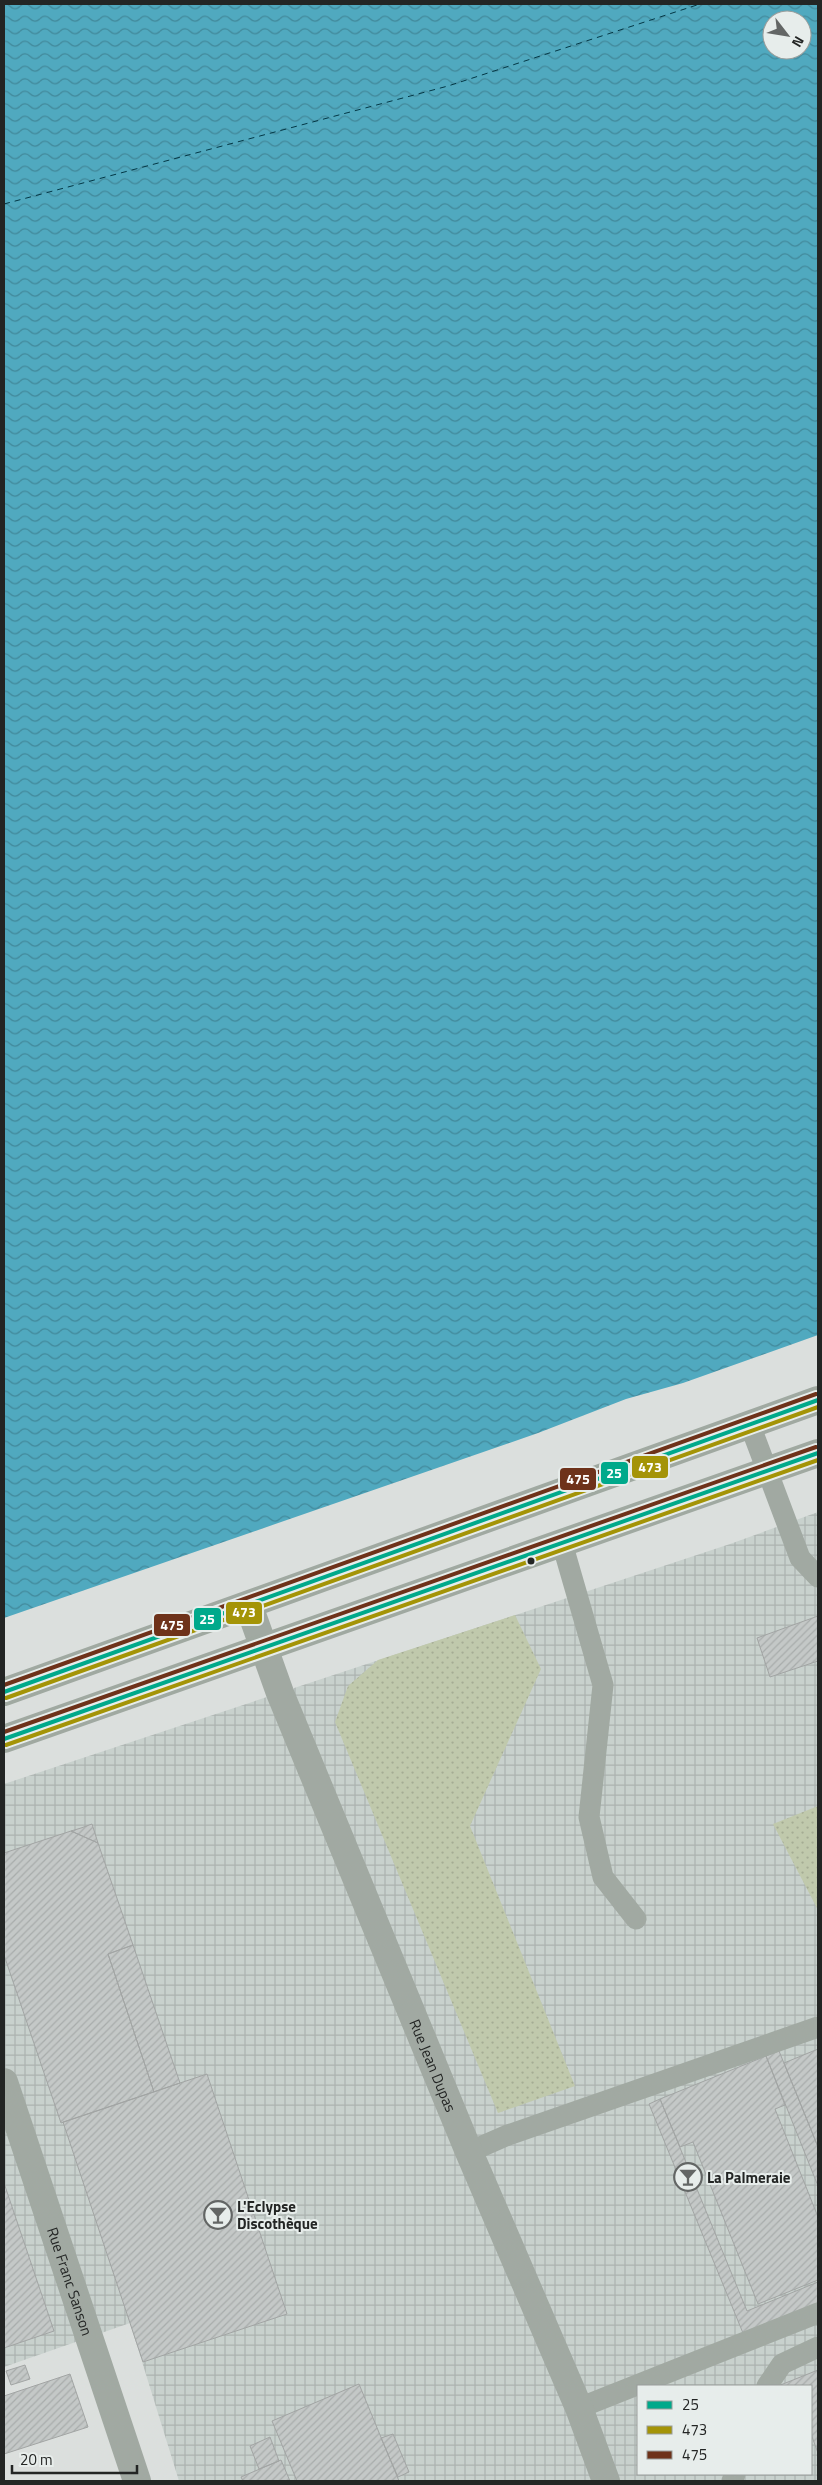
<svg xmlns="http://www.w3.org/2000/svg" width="822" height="2485" viewBox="0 0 822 2485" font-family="'Titillium Web',sans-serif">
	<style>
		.industrial { fill: url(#industrial-grid); fill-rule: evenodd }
		.grass { fill: url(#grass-dots) }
		.water { fill: url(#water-waves); fill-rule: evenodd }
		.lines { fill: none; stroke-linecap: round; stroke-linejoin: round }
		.ferry { stroke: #033745; stroke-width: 1; stroke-dasharray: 6 5; stroke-linecap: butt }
		.building { fill: url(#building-hatch); stroke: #a2a5a4 }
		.lane { stroke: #a1a9a2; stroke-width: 21 }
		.street { stroke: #a1a9a2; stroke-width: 28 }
		.secondary { stroke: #a0a9a1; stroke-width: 28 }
		.bus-1-casing { stroke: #e7edeb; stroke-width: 8 }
		.bus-2-casing { stroke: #e7edeb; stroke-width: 8 }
		.bus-3-casing { stroke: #e7edeb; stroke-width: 8 }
		.bus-1 { stroke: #00a98b; stroke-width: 4 }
		.bus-2 { stroke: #a49407; stroke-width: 4 }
		.bus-3 { stroke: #6e321a; stroke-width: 4 }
		.bus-dot { fill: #232524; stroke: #e7edeb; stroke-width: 2 }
		.labels { text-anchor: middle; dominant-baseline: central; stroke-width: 4; stroke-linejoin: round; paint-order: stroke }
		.street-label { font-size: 15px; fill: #232524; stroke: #e7edeb }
		.poi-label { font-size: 15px; font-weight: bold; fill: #232524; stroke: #e7edeb; text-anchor: start }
		.line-badge { stroke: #e7edeb; stroke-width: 2 }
		.badge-label { font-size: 14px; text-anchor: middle; font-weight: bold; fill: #fff }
	</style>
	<defs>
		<pattern id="industrial-grid" width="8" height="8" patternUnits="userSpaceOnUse" patternTransform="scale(1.25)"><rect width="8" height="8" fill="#c8d1cd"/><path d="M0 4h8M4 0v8" fill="none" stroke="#acb3b0"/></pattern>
		<pattern id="grass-dots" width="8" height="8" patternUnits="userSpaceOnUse" patternTransform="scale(1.25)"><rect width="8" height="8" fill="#c0c9ac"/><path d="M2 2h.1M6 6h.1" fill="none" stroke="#a5ac94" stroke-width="1.8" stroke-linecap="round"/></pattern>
		<pattern id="water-waves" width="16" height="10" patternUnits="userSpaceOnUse" patternTransform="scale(1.25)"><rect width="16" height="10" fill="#50a9bf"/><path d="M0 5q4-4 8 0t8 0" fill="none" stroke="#42899b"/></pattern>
		<pattern id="building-hatch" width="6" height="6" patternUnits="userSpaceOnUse" patternTransform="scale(1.25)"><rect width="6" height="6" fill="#c4c8c7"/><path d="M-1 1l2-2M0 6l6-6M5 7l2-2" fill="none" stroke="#a8acab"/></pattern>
	</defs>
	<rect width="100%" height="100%" fill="#dbdfdd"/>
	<path class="industrial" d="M818 1512V2481H179L130 2323 4 2367V1784L730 1544ZM638 2386H811V2474H638Z"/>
	<path class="grass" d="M515 1615 541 1669 470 1826 575 2086 498 2113 335 1722 348 1686 378 1660Z
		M818 1806V1910L773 1824Z"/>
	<path class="water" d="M4 4H818V1335L683 1383 626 1399 538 1433 4 1618ZM772 20H802V50H772Z"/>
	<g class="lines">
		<path class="ferry" d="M4 204 448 86 700 4"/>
	</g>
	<path class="building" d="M818 1616V1661L770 1677 757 1638Z
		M92 1824 98 1843 71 1831 81 1828Z
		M71 1831 98 1843 133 1945 108 1954 154 2092 61 2123 4 1955V1853Z
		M133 1945 180 2083 154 2092 108 1954Z
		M818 2049V2147L784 2063Z
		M779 2051 818 2147V2186L766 2056Z
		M766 2056 785 2105 775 2109 818 2217V2280L758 2304 693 2142 680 2147 660 2099Z
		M207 2074 287 2314 143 2362 63 2122Z
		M660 2099 747 2311 818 2282V2309L745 2338 649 2104Z
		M4 2183 54 2331 4 2348Z
		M25 2365 30 2379 11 2385 6 2371Z
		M818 2370V2453L811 2434V2386H778Z
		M70 2374 88 2427 4 2454V2396Z
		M359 2384 399 2481H297L272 2421Z
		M393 2434 409 2472 398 2477 381 2438Z
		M270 2437 279 2461 259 2469 250 2446Z
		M281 2460 290 2481H243L241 2477Z"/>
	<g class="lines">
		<path class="lane" d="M750 1425 800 1558 818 1577
			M562 1543 603 1685 589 1817 603 1877 636 1919
			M469 2152 508 2135 818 2027
			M767 2386 782 2364 818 2347
			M579 2408 818 2313
			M732 2481 735 2474"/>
		<g class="street">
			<path id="s1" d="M249 1606 280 1693 469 2152 579 2408 606 2481"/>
			<path id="s2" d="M4 2082 137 2481"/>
		</g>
		<path class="secondary" d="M4 1692 818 1400
			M4 1739 818 1453"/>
		<defs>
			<path id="bus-1" d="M4 1692 818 1400
				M4 1739 818 1453"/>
			<path id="bus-2" d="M6 1698 818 1407
				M6 1745 818 1460"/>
			<path id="bus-3" d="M4 1685 816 1394
				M4 1732 816 1447"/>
		</defs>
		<use href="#bus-1" class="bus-1-casing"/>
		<use href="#bus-2" class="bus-2-casing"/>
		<use href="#bus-3" class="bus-3-casing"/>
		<use href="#bus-1" class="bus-1"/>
		<use href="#bus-2" class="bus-2"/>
		<use href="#bus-3" class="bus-3"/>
	</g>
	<defs>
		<symbol id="bar-ring" viewBox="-11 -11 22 22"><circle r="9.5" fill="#e7edeb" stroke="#636665" stroke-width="1.5"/><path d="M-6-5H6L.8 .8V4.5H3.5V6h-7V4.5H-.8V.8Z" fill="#636665"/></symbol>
	</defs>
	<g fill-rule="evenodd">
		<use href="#bar-ring" x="672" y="2161" width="32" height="32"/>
		<use href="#bar-ring" x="202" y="2199" width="32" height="32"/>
	</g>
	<circle class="bus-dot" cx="531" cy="1561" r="4.5"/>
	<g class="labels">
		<g class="street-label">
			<text stroke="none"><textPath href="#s1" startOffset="495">Rue Jean Dupas</textPath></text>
			<text stroke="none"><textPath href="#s2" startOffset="210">Rue Franc Sanson</textPath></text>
		</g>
		<g class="poi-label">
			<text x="707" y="2177">La Palmeraie</text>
			<text x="237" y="2206">L'Eclypse<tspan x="237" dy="17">Discothèque</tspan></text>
		</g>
	</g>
	<g class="line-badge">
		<rect x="631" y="1455" width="38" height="24" rx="5" fill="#a49407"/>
		<rect x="600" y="1461" width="29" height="24" rx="5" fill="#00a98b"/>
		<rect x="559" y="1467" width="38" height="24" rx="5" fill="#6e321a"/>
		<rect x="225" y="1601" width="38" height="24" rx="5" fill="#a49407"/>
		<rect x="193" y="1607" width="29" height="24" rx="5" fill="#00a98b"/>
		<rect x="153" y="1613" width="38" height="24" rx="5" fill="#6e321a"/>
	</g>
	<g class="badge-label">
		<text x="650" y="1472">473</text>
		<text x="614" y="1478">25</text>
		<text x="578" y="1484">475</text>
		<text x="244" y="1617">473</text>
		<text x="207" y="1624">25</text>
		<text x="172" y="1630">475</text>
	</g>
	<rect width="822" height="2485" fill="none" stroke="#232524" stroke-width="10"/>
	<rect x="637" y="2385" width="175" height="90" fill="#e7edeb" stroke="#999d9b"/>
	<rect x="647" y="2401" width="25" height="8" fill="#00a98b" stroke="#999d9b"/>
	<text x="682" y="2410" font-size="15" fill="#232524">25</text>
	<rect x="647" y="2426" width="25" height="8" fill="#a49407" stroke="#999d9b"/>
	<text x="682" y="2435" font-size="15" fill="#232524">473</text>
	<rect x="647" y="2451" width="25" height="8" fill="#6e321a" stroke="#999d9b"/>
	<text x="682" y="2460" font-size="15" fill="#232524">475</text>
	<g transform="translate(787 35) rotate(121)"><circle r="24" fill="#e7edeb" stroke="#999d9b"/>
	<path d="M0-4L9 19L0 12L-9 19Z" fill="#636665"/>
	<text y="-8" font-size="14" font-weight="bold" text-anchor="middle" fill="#232524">N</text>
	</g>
	<path d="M12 2465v8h125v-8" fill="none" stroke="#232524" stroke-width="2.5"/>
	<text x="20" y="2465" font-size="15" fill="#232524" stroke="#e7edeb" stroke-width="4" paint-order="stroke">20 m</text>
</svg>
